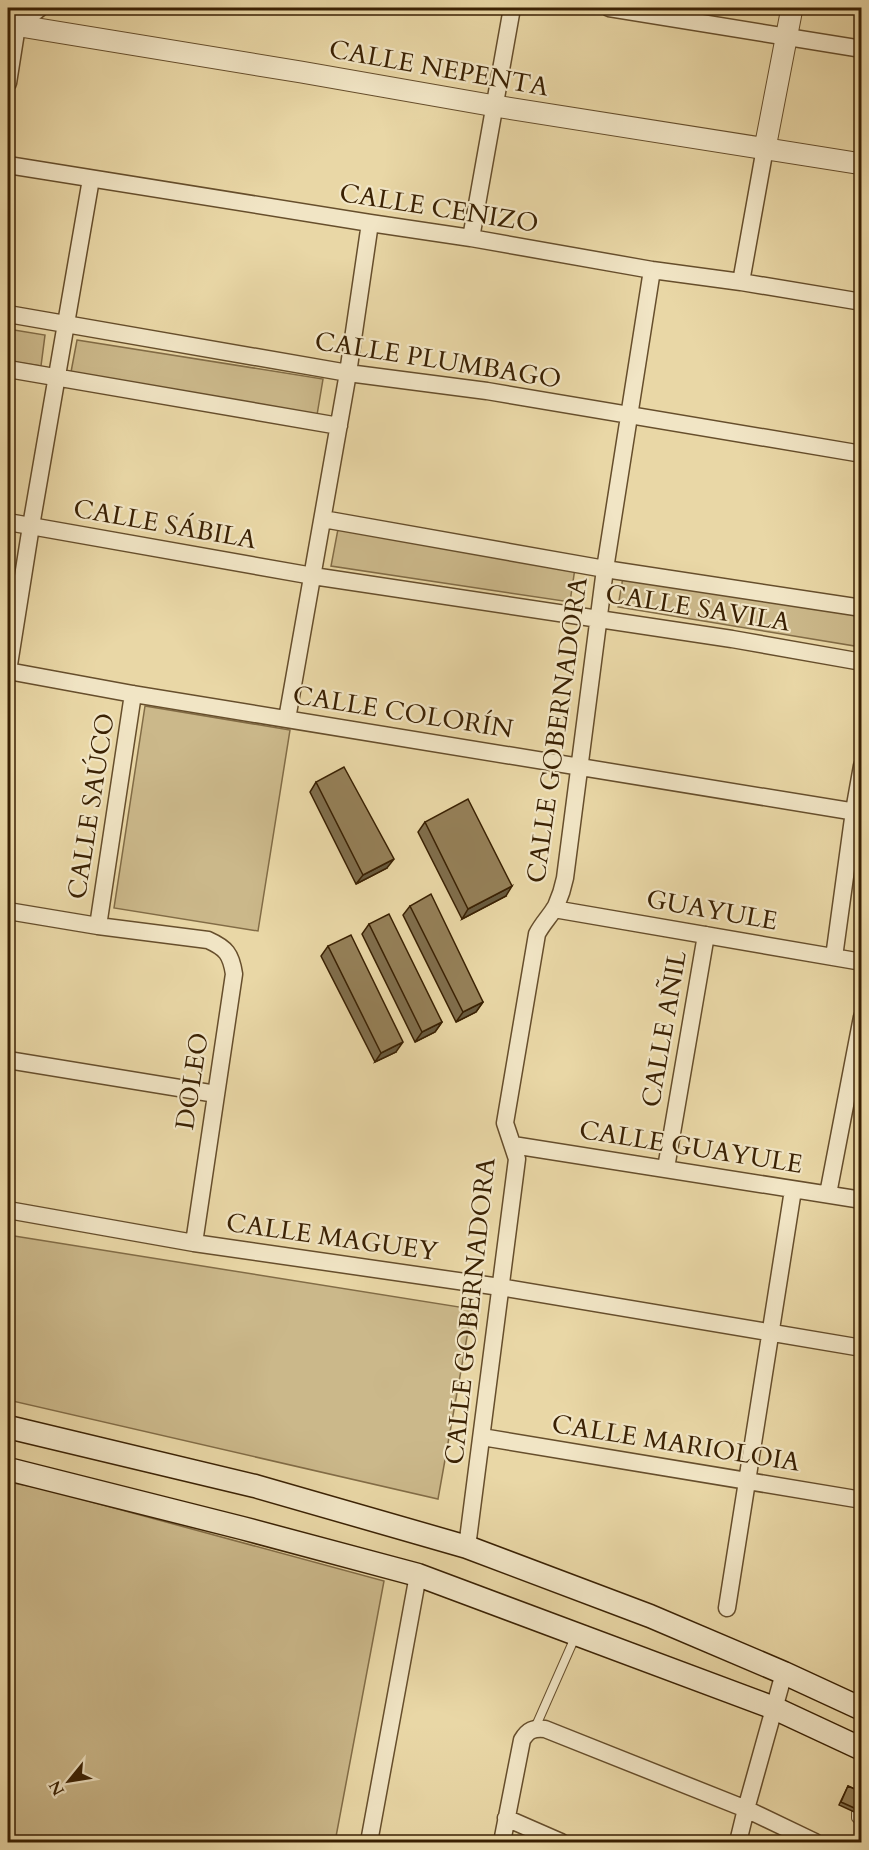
<svg xmlns="http://www.w3.org/2000/svg" width="869" height="1850" viewBox="0 0 869 1850" font-family="Cardo,serif">
	<style>
		.green { fill: #cbb88a; stroke: #826c46; stroke-width: 1.5 }
		.lines { fill: none; stroke-linecap: round; stroke-linejoin: round }
		.service-casing { stroke: #664e2c; stroke-width: 10 }
		.minor-casing { stroke: #664e2c; stroke-width: 19 }
		.tertiary-casing { stroke: #664e2c; stroke-width: 23 }
		.secondary-casing { stroke: #3a2103; stroke-width: 25 }
		.service { stroke: #f1e5c5; stroke-width: 8 }
		.minor { stroke: #f1e5c5; stroke-width: 16 }
		.tertiary { stroke: #f1e5c5; stroke-width: 21 }
		.secondary { stroke: #f1e5c5; stroke-width: 22 }
		.wall { fill: #806e4c; stroke: #3a2103; stroke-width: 1.5 }
		.shaded-wall { fill: #685a3e; stroke: #3a2103; stroke-width: 1.5 }
		.building { fill: #958058; stroke: #3a2103; stroke-width: 1.5 }
		.labels { text-anchor: middle; dominant-baseline: central; stroke-width: 4.5; stroke-linejoin: round; paint-order: stroke }
		.street-label { font-size: 26px; fill: #3a2103; stroke: #f1e5c5 }
	</style>
	<rect width="100%" height="100%" fill="#e9d7a6"/>
	<filter id="stains"><feTurbulence type="fractalNoise" baseFrequency=".00333" numOctaves="4"/><feColorMatrix values="0 0 0 0 .2 0 0 0 0 .09 0 0 0 0 .02 0 0 0 .5 -.17"/></filter>
	<radialGradient id="worn" r=".72"><stop offset=".6" stop-color="#630" stop-opacity="0"/><stop offset="1" stop-color="#630" stop-opacity=".3"/></radialGradient>
	<path class="green" d="M8 329 45 335 41 366 8 361Z
		M77 340 323 379 317 415 71 372Z
		M338 529 575 568 570 602 331 566Z
		M623 577 861 613V647L618 607Z
		M145 706 290 730 258 931 114 908Z
		M8 1235 472 1309 438 1499 8 1400Z
		M8 1482 44 1489 384 1581 335 1842H8Z"/>
	<g class="lines">
		<defs>
			<path id="service" d="M535 1728 576 1635
				M856 1813V1818L862 1824"/>
			<path id="minor" d="M609 8 862 49
				M8 83 17 26 40 8
				M8 165 370 223 471 238 652 270 741 282 862 302
				M471 238 512 8
				M741 282 765 148
				M8 314 348 373 487 391 862 454
				M8 369 339 426
				M323 519 605 569 862 608
				M8 522 313 576 732 639 862 662
				M8 671 133 694 862 813
				M8 671 31 526 91 179
				M287 719 348 373 370 223
				M554 909 862 962
				M8 911 98 926 208 940C226 948 231 954 234 974L194 1243
				M98 926 133 694
				M834 957 854 811 862 766
				M8 1060 216 1094
				M513 1145 862 1200
				M666 1168 706 935
				M828 1194 862 1017
				M8 1210 194 1243 500 1287 862 1348
				M482 1437 862 1500
				M467 1547 517 1159 505 1123 537 934C542 924 551 915 556 906 560 897 563 888 565 878L605 569 652 270
				M727 1608 793 1190
				M506 1818 561 1842
				M369 1842 418 1575
				M502 1842 522 1740C528 1730 533 1728 545 1729L746 1809 815 1842
				M738 1842 746 1809 784 1673"/>
			<path id="tertiary" d="M8 24 301 72 495 106 862 164
				M765 148 792 8"/>
			<path id="secondary" d="M8 1427 255 1486 467 1547 650 1616 784 1673 862 1709
				M8 1469 242 1528 418 1575 774 1708 862 1749"/>
		</defs>
		<use href="#service" class="service-casing"/>
		<use href="#minor" class="minor-casing"/>
		<use href="#tertiary" class="tertiary-casing"/>
		<use href="#secondary" class="secondary-casing"/>
		<use href="#service" class="service"/>
		<use href="#minor" class="minor"/>
		<use href="#tertiary" class="tertiary"/>
		<use href="#secondary" class="secondary"/>
	</g>
	<path class="wall" d="M316 782 387 868 356 884 310 792Z
		M425 822 506 896 462 919 418 832Z
		M410 906 483 1002 476 1012 456 1022 403 915Z
		M369 924 442 1022 435 1032 415 1042 362 934Z
		M328 946 396 1052 375 1062 321 956Z
		M848 1786 861 1792V1815L839 1805Z"/>
	<path class="shaded-wall" d="M394 859 387 868 356 884 363 875Z
		M512 886 506 896 462 919 468 909Z
		M483 1002 476 1012 456 1022 463 1012Z
		M442 1022 435 1032 415 1042 422 1032Z
		M403 1042 396 1052 375 1062 381 1053Z"/>
	<path class="building" d="M344 767 394 859 363 875 316 782Z
		M468 799 512 886 468 909 425 822Z
		M431 894 483 1002 463 1012 410 906Z
		M389 914 442 1022 422 1032 369 924Z
		M351 935 403 1042 381 1053 328 946Z
		M848 1786 861 1792V1811L841 1802Z"/>
	<g class="labels">
		<g class="street-label">
			<text transform="translate(439 68) rotate(10)">CALLE NEPENTA</text>
			<text transform="translate(439 208) rotate(9)">CALLE CENIZO</text>
			<text transform="translate(438 360) rotate(9)">CALLE PLUMBAGO</text>
			<text transform="translate(165 524) rotate(10)">CALLE SÁBILA</text>
			<text transform="translate(698 608) rotate(9)">CALLE SAVILA</text>
			<text transform="translate(403 712) rotate(9)">CALLE COLORÍN</text>
			<text transform="translate(557 730) rotate(-82)">CALLE GOBERNADORA</text>
			<text transform="translate(91 806) rotate(-81)">CALLE SAÚCO</text>
			<text transform="translate(712 910) rotate(10)">GUAYULE</text>
			<text transform="translate(664 1029) rotate(-80)">CALLE AÑIL</text>
			<text transform="translate(192 1081) rotate(-81)">DOLEO</text>
			<text transform="translate(691 1147) rotate(9)">CALLE GUAYULE</text>
			<text transform="translate(332 1237) rotate(8)">CALLE MAGUEY</text>
			<text transform="translate(470 1311) rotate(-84)">CALLE GOBERNADORA</text>
			<text transform="translate(676 1443) rotate(9)">CALLE MARIOLOIA</text>
		</g>
	</g>
	<rect width="869" height="1850" fill="none" stroke="#e9d7a6" stroke-width="30"/>
	<rect x="9" y="9" width="851" height="1832" fill="none" stroke="#3a2103" stroke-width="3"/>
	<rect x="15" y="15" width="839" height="1820" fill="none" stroke="#3a2103" stroke-width="1.5"/>
	<g transform="translate(69 1781) rotate(240)" stroke="#f1e5c5" stroke-width="4.5" paint-order="stroke">
	<path d="M0-4.5L10 22L0 15L-10 22Z" fill="#3a2103"/>
	<text y="-9" font-size="16" font-weight="bold" text-anchor="middle" fill="#3a2103">N</text>
	</g>
	<rect width="100%" height="100%" filter="url(#stains)"/>
	<rect width="100%" height="100%" fill="url(#worn)"/>
</svg>
